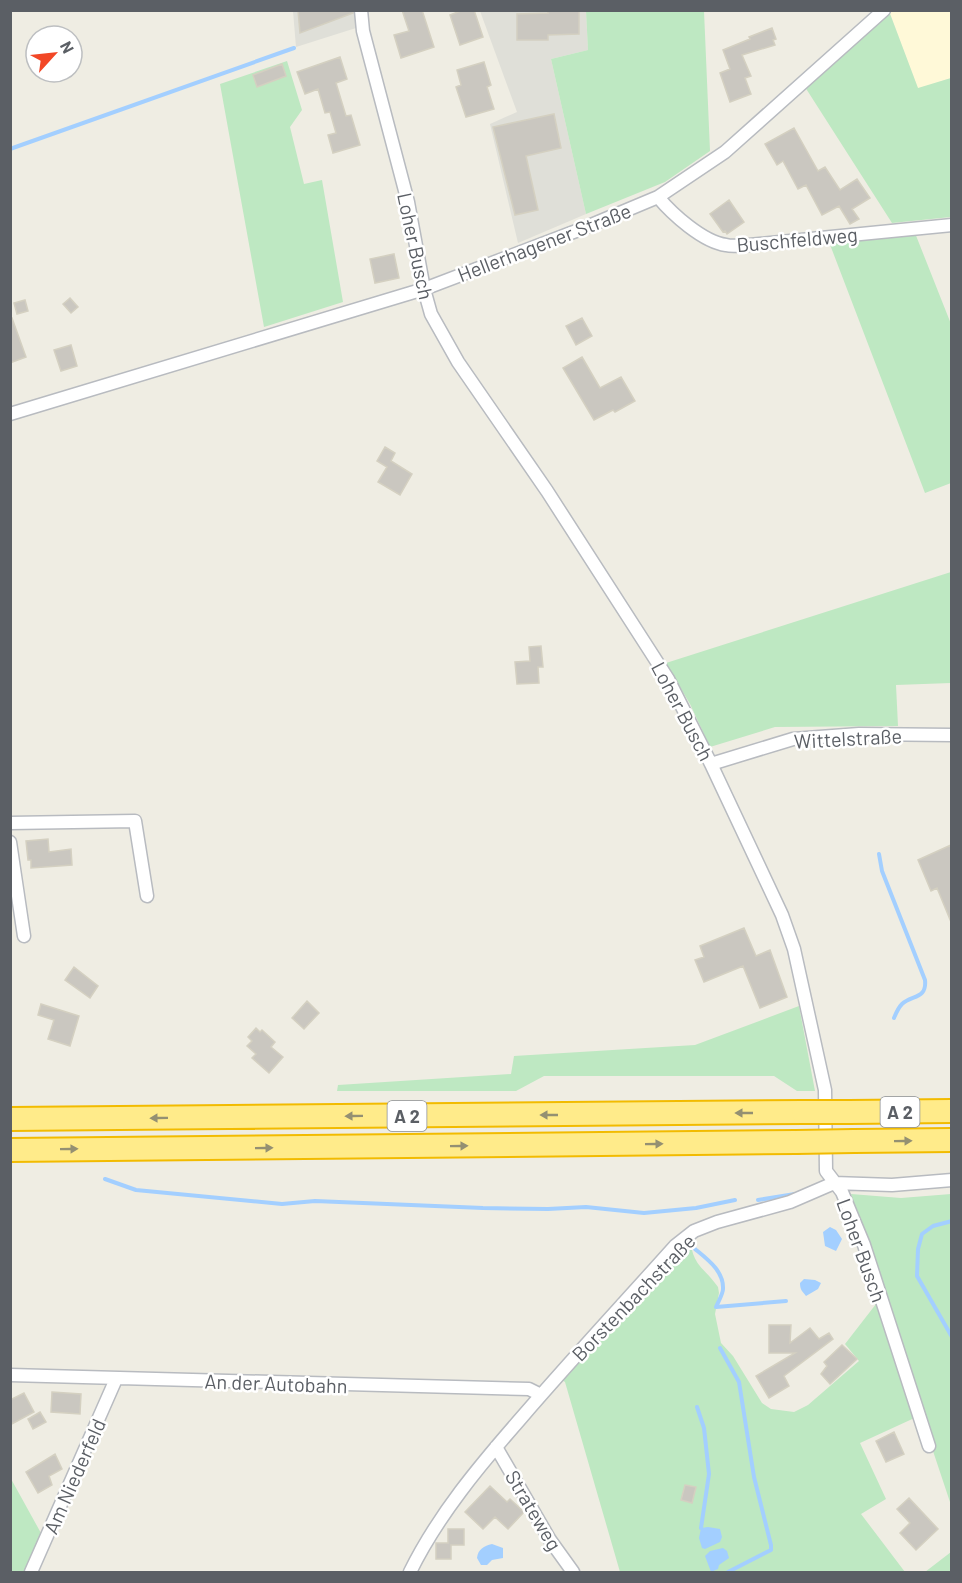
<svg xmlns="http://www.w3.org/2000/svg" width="962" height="1583" viewBox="0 0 962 1583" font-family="Barlow,sans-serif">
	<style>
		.commercial { fill: #fff9d8 }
		.industrial { fill: #dfdfd8 }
		.green { fill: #bee8c2 }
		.water { fill: #a3cfff }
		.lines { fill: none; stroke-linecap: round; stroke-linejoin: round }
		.stream { stroke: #a3cfff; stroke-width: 4 }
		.building { fill: #cac7c0; stroke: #d4d0c1; stroke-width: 1.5 }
		.street-casing { stroke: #b8bbc0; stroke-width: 15 }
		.highway-casing { stroke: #f2bb00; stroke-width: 26 }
		.street { stroke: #fff; stroke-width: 12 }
		.highway { stroke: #ffeb8a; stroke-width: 22 }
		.highway-bridge-casing { stroke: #f2bb00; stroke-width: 26; stroke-linecap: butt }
		.highway-bridge { stroke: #ffeb8a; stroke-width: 22 }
		.oneway { fill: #949072 }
		.labels { text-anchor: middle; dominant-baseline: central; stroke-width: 5; stroke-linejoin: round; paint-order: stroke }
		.shield { fill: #fff; stroke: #8c8f93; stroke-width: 1.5 }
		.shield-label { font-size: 18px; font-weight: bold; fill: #5b5f65 }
		.street-label { font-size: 20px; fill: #5b5f65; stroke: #fff }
	</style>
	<rect width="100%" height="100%" fill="#efede3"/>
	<path class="commercial" d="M889 11H951V78L918 89Z"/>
	<path class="industrial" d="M293 11H357L356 28 296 47Z
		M480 11H586L588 50 551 59 586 214 518 243 490 124 517 112Z"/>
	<path class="green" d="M586 11H704L710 151 665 182 586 214 551 59 588 50Z
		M889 11 918 88 951 78V217L892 223 805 87Z
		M287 61 302 110 290 127 304 184 322 180 343 302 264 327 220 84Z
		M915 233 951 324V483L925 493 829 242Z
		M951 572V683L896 685 898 726 775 727 710 747 690 704 666 663Z
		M799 1006 815 1091H797L774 1076H544L516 1091H337L338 1085 511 1074 514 1056 695 1045Z
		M851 1194 901 1198 951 1194V1505L921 1415 860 1443 886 1499 861 1514 905 1572H620L565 1382 553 1374 690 1236C692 1266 703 1266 718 1287L719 1293 715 1314 721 1343 733 1356 762 1403 771 1409 794 1412 808 1405 859 1361 845 1344 883 1295Z
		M10 1477 47 1544 33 1572H11Z
		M951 1552V1572H925Z"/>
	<path class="water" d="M830 1227 836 1230 842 1239 836 1251 825 1246 823 1232Z
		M804 1279 815 1280 821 1283 818 1289 806 1296C802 1291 800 1290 800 1283Z
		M708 1527 720 1529 722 1537 720 1542 705 1549 702 1548 699 1538 701 1528Z
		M492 1544 503 1548V1558L492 1560 487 1565H481L477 1558C478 1549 484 1546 492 1544Z
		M723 1548 727 1551 729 1558 719 1565 718 1569 711 1572 705 1556 710 1551Z"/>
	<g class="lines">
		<path class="stream" d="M10 149 294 48
			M879 854 882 871 925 980C927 999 912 995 902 1004 898 1008 896 1013 894 1018
			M105 1179 136 1190 282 1204 315 1201 483 1208 548 1209 586 1207 644 1213 696 1208 735 1200
			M758 1200 795 1194
			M952 1221 933 1226 922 1234 918 1249 917 1276 952 1337
			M695 1249C707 1259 724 1271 723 1289 723 1294 718 1302 716 1307L786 1301
			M720 1348 739 1382 754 1477 771 1545V1550L728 1572
			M697 1407 704 1428 709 1474 701 1528"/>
	</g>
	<path class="building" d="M298 10H353V13L300 33Z
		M402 10H422L434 47 401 58 394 35 409 31Z
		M463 10H474L483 37 460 45 450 15Z
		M547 10H579V34L548 35V40H517V14L548 13Z
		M772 28 776 39 773 40 775 45 742 55 751 76 745 78 751 94 730 102 720 73 730 69 723 50 750 39 749 37Z
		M340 57 347 79 336 83 346 116 351 115 360 145 333 153 328 135 336 133 330 112 325 113 318 89 305 94 297 72Z
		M484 62 491 85 487 87 494 109 466 117 456 87 461 85 457 70Z
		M282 64 286 76 257 87 253 75Z
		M554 114 561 148 526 156 538 210 515 215 493 127Z
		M794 128 818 171 825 167 840 190 857 179 870 198 852 209 859 219 850 224 839 206 822 215 806 185 798 189 783 161 777 165 765 144Z
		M729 200 744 222 727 234 725 231 723 232 710 214Z
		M394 254 399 278 375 283 370 259Z
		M70 298 78 307 71 313 63 304Z
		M25 300 28 311 17 314 14 303Z
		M12 318 26 357 10 363V319Z
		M582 318 592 336 576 345 566 326Z
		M71 345 77 366 61 371 54 350Z
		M582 357 600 388 621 377 635 401 615 412 613 410 594 420 563 368Z
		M385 447 395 453 391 461 412 474 400 495 378 482 387 467 377 461Z
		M541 646 543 667H538L539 683 517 684 515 662 530 661 529 647Z
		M48 839 49 852 71 849 72 865 31 868V860H28L26 841Z
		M951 845V922L937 888 931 891 918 860Z
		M744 928 756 956 770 950 787 997 760 1008 743 966 704 982 695 960 704 957 700 946Z
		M74 967 98 986 90 998 65 980Z
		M307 1001 319 1013 304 1029 292 1018Z
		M41 1004 79 1016 70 1046 48 1039 54 1020 38 1015Z
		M256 1028 260 1032 262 1030 275 1042 271 1047 283 1057 269 1073 252 1058 256 1054 247 1046 252 1041 248 1037Z
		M769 1325H791L790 1343 810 1328 819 1339 829 1333 833 1339 784 1376 789 1386 769 1398 756 1376 795 1353H769Z
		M842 1345 857 1359 830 1384 821 1374 827 1366 824 1362Z
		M52 1392 81 1394 80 1414 51 1412Z
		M24 1393 34 1412 10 1425V1400Z
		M40 1412 46 1422 33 1429 28 1419Z
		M894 1432 904 1454 886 1462 876 1441Z
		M55 1454 62 1469 49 1476 52 1485 38 1493 26 1472Z
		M685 1485 696 1487 692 1503 681 1500Z
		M490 1486 507 1502 510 1499 524 1512 508 1529 495 1517 483 1529 465 1512Z
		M909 1498 938 1529 916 1550 900 1533 910 1523 897 1509Z
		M448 1529H464V1545H451V1559H436V1543H448Z"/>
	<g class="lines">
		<defs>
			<path id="street" d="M361 10 363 31 408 202 424 289 431 314 458 362 547 491 668 679 711 764 782 915 794 949 825 1090 826 1171 842 1192 864 1245 929 1446
				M658 197C672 214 703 242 726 245 733 247 742 245 749 245L952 225
				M10 414 424 289 584 228 658 197 725 152 884 10
				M711 764 793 739 859 734 952 735
				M10 823 135 821 147 896
				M10 842 24 936
				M10 1375 529 1389 541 1395
				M496 1447 550 1540 573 1572
				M31 1572 116 1379
				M410 1572C438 1515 480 1465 522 1417 572 1359 624 1303 675 1246L694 1231 717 1222 790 1202 834 1183 892 1185 952 1180"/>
			<path id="highway" d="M849 1112 952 1111
				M10 1119 803 1112
				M854 1141 952 1140
				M10 1150 796 1142"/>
		</defs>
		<use href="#street" class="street-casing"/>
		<use href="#highway" class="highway-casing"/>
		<use href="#street" class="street"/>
		<use href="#highway" class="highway"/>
		<defs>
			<path id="highway-bridge" d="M803 1112H849
				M796 1142 854 1141"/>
		</defs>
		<use href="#highway-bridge" class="highway-bridge-casing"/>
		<use href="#highway-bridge" class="highway-bridge"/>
	</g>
	<defs><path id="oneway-solid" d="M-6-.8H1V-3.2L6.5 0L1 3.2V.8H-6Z" transform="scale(1.5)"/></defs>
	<g class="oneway">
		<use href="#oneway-solid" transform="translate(744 1113) rotate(180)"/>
		<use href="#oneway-solid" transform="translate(549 1115) rotate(180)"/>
		<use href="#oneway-solid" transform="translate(354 1116) rotate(179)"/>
		<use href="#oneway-solid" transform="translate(159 1118) rotate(179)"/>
		<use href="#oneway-solid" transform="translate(903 1141) rotate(-1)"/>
		<use href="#oneway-solid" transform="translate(654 1144) rotate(-1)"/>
		<use href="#oneway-solid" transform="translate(459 1146) rotate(-1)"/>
		<use href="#oneway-solid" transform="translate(264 1148) rotate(-1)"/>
		<use href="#oneway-solid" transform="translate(69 1149) rotate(-1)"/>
	</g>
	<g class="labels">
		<g class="shield">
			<rect x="880.5" y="1097" width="39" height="30" rx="4.5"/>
			<rect x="387.5" y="1101" width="39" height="30" rx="4.5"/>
		</g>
		<g class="shield-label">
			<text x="900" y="1112">A 2</text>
			<text x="407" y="1116">A 2</text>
		</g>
		<g class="street-label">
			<text transform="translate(797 239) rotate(-5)">Buschfeldweg</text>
			<text transform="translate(544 242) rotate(-21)">Hellerhagener Straße</text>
			<text transform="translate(416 246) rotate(78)">Loher Busch</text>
			<text transform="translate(683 711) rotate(62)">Loher Busch</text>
			<text transform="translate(848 738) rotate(-3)">Wittelstraße</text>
			<text transform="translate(862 1250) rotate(70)">Loher Busch</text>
			<text transform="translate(633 1297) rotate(-46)">Borstenbachstraße</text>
			<text transform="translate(276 1383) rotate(2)">An der Autobahn</text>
			<text transform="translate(74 1476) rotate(-66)">Am Niederfeld</text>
			<text transform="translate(534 1510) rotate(59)">Strateweg</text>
		</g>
	</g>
	<rect width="962" height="1583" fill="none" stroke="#5b5f65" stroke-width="24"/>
	<g transform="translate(54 54) rotate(63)"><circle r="28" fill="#ffffff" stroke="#bdbfc1" stroke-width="1.5"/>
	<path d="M0-4.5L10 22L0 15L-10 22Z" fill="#f24726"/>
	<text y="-9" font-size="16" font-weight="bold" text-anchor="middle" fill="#5b5f65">N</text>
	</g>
</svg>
